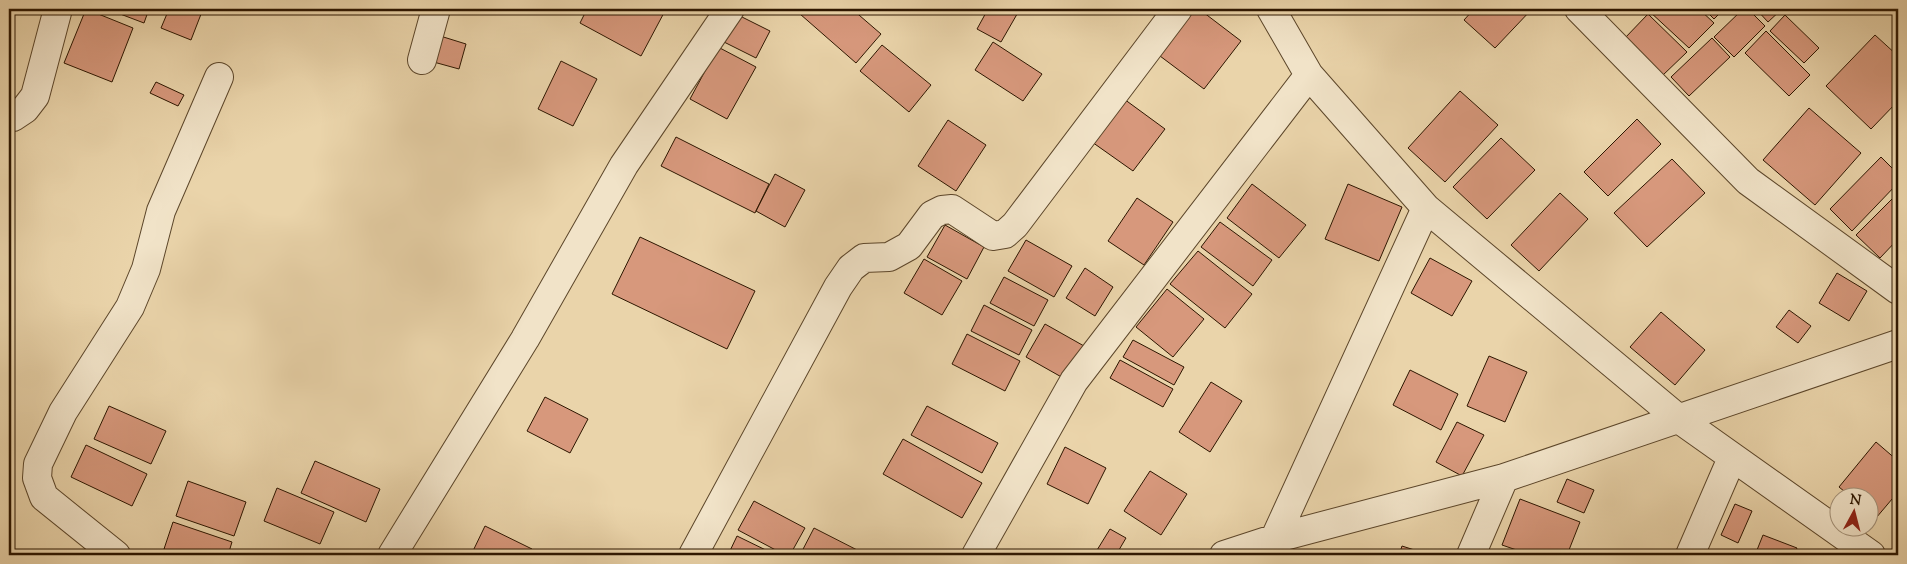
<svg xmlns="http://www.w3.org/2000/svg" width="1907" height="564" viewBox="0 0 1907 564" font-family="'Sorts Mill Goudy',serif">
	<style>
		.building { fill: #d7987c; stroke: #2d1600 }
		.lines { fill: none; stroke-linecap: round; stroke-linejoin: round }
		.street-casing { stroke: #5c462a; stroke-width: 30 }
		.street { stroke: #f1e3c8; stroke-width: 28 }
	</style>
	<rect width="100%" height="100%" fill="#ead4aa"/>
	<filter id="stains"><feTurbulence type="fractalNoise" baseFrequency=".004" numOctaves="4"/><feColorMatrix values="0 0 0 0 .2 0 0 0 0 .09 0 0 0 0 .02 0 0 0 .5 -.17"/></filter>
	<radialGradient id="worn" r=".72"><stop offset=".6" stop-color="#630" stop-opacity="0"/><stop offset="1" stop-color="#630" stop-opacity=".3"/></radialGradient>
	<path class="building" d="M86 9 133 28 112 82 64 63Z
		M107 9H149L144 23Z
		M169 9H203L191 40 161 28Z
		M587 9H666L641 56 580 23Z
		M805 9H852L881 34 856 63 800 14Z
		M988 9H1020L1001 42 977 29Z
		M1184 9H1199L1241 41 1204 89 1152 50Z
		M1474 9H1532L1495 48 1464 20Z
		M1652 9H1699L1714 23 1689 48 1649 11Z
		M1704 9H1724L1714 19Z
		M1743 9H1748L1765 26 1734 57 1714 37Z
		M1756 9H1782L1768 22Z
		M736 14 770 31 756 58 722 41Z
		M1648 14 1687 52 1662 76 1624 39Z
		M1785 15 1819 48 1804 63 1770 31Z
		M1766 31 1810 75 1789 96 1745 53Z
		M437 35 466 44 459 69 430 61Z
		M1875 35 1898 56V101L1871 129 1826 86Z
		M1712 38 1730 57 1689 96 1671 77Z
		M993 42 1042 74 1023 101 975 70Z
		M882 45 931 85 909 112 860 71Z
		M718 47 756 67 727 119 690 99Z
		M561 61 597 79 573 126 538 109Z
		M156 82 184 95 178 106 150 93Z
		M1460 91 1498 125 1445 182 1408 148Z
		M1124 99 1165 129 1133 171 1092 142Z
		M1809 108 1861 153 1815 205 1763 160Z
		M1637 119 1661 144 1608 196 1584 172Z
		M948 120 986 145 956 191 918 166Z
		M676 137 769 184 755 213 661 166Z
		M1501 138 1535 170 1487 219 1453 187Z
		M1881 157 1898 174V183L1852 231 1830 209Z
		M1672 159 1705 193 1647 247 1614 213Z
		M775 174 805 190 785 227 756 211Z
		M1252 184 1306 225 1279 258 1227 218Z
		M1348 184 1402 207 1379 261 1325 239Z
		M1560 193 1588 219 1539 271 1511 245Z
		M1898 193V239L1880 258 1856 235Z
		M1137 198 1173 222 1144 265 1108 241Z
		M1220 222 1272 260 1253 286 1201 247Z
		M945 225 984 247 967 279 927 257Z
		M640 237 755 291 727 349 612 294Z
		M1026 240 1072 266 1054 297 1008 271Z
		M1198 251 1252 294 1225 328 1170 284Z
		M1430 258 1472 281 1452 316 1411 293Z
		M924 259 962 281 942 315 904 293Z
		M1085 268 1113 287 1095 316 1066 298Z
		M1837 273 1867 291 1849 321 1819 303Z
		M1004 277 1048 300 1034 326 990 303Z
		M1167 289 1204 319 1173 357 1136 327Z
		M984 305 1032 330 1019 355 971 331Z
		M1789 310 1811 326 1798 343 1776 327Z
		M1661 312 1705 350 1675 385 1630 347Z
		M1045 324 1084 346 1065 379 1026 357Z
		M967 334 1020 361 1005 391 952 364Z
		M1133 340 1184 367 1174 385 1123 357Z
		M1489 356 1527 372 1505 422 1467 406Z
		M1120 360 1173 389 1163 407 1110 378Z
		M1410 370 1458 394 1441 430 1393 405Z
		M1211 382 1242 401 1210 452 1179 432Z
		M545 397 588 419 570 453 527 431Z
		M109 406 166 431 151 464 94 439Z
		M927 406 998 443 982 473 911 435Z
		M1457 422 1484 435 1462 476 1436 462Z
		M903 439 982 483 962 518 883 474Z
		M1876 442 1898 461V492L1876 518 1870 512V496H1850L1839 487Z
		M86 445 147 474 132 506 71 477Z
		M1065 447 1106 468 1088 504 1047 484Z
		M315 461 380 489 366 522 301 493Z
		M1150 471 1187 494 1161 535 1124 511Z
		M1567 479 1594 490 1584 513 1557 502Z
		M188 481 246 502 234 536 176 516Z
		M277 488 334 512 320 544 264 521Z
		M1520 499 1580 522 1567 555H1531L1502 545Z
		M754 501 805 528 790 555H785L738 530Z
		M1735 504 1752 511 1738 543 1721 535Z
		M173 522 232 542 228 555H183L164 549Z
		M485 526 532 549 529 555H477L472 553Z
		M814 528 865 554 864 555H800Z
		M1110 529 1126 538 1116 555H1094Z
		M1763 535 1797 548 1794 555H1755Z
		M737 536 776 555H728Z
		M1402 546 1430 555H1399Z
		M1493 551 1503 555H1492Z"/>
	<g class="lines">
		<defs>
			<path id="street" d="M1271 9 1309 75 1426 208 1679 419 1871 555
				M1579 9 1748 181 1898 290
				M422 60 436 9
				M9 117H13L25 109 35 96 58 9
				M1269 551 1426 208
				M116 555 44 497 37 478 38 464 63 412 130 307 146 269 161 211 219 77
				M392 555 525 339 624 165 730 9
				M693 555 838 287 851 268 864 258 889 257 909 246 932 215 942 210 952 209 993 236 1005 234 1015 225 1178 9
				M976 555 1074 381 1309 75
				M1224 555 1273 539 1504 478 1898 344
				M1471 555 1504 478
				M1690 555 1732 458"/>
		</defs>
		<use href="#street" class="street-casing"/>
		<use href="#street" class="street"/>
	</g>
	<rect width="1907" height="564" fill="none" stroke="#ead4aa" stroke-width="30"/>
	<rect x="10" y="10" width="1887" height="544" fill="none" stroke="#2d1600" stroke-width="2.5"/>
	<rect x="15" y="15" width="1877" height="534" fill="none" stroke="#2d1600"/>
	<g transform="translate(1854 512) rotate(7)"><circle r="24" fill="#f1e3c8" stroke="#a39178"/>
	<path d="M0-4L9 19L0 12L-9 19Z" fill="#8f2418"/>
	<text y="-8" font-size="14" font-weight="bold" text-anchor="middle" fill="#2d1600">N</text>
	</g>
	<rect width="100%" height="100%" filter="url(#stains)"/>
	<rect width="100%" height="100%" fill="url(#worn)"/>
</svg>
